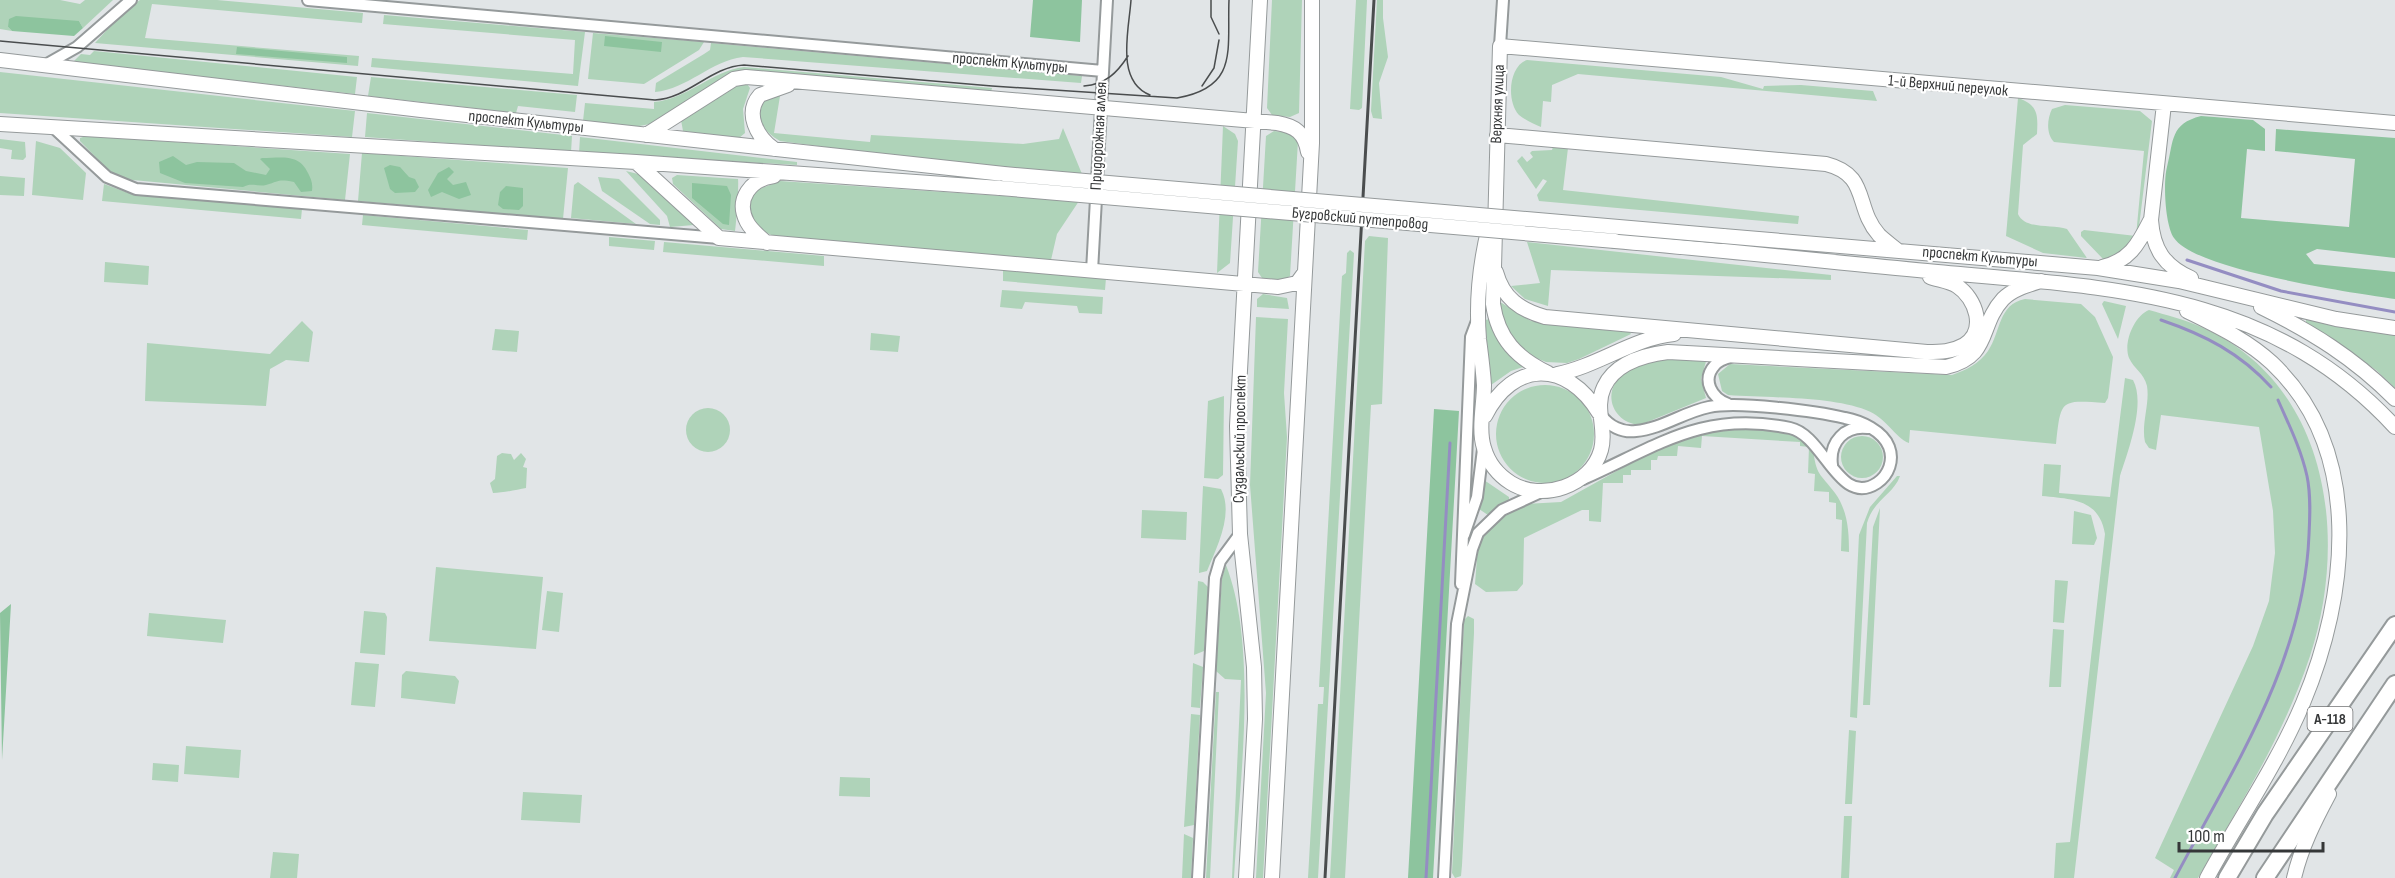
<svg xmlns="http://www.w3.org/2000/svg" width="2395" height="878" viewBox="0 0 2395 878" font-family="'Sofia Sans Condensed',sans-serif">
	<style>
		.green { fill: #afd3b9 }
		.forest { fill: #8dc49e }
		.lines { fill: none; stroke-linecap: round; stroke-linejoin: round }
		.stream { stroke: #948dc2; stroke-width: 3 }
		.minor-casing { stroke: #959a9b; stroke-width: 14 }
		.major-casing { stroke: #959a9b; stroke-width: 16 }
		.highway-casing { stroke: #959a9b; stroke-width: 20 }
		.minor { stroke: #fff; stroke-width: 10 }
		.major { stroke: #fff; stroke-width: 14 }
		.highway { stroke: #fff; stroke-width: 16 }
		.tram { stroke: #4a4d4e; stroke-width: 1.5 }
		.rail { stroke: #4a4d4e; stroke-width: 3 }
		.major-bridge-casing { stroke: #959a9b; stroke-width: 16; stroke-linecap: butt }
		.major-bridge { stroke: #fff; stroke-width: 14 }
		.labels { text-anchor: middle; dominant-baseline: central; stroke-width: 4.5; stroke-linejoin: round; paint-order: stroke }
		.shield { fill: #fff; stroke: #727374; stroke-width: 1.5 }
		.shield-label { font-size: 15px; font-weight: bold; fill: #353738 }
		.street-label { font-size: 16px; fill: #353738; stroke: #fff }
	</style>
	<rect width="100%" height="100%" fill="#e1e5e7"/>
	<path class="green" d="M0 0H60L80 4 85 0H113L83 28 79 21 8 27 12 31 0 29Z
		M140 0H217L363 13 362 23 152 4 145 38 359 56 358 66 95 43 127 8Z
		M1272 0H1302L1299 113 1290 117 1272 115 1267 108Z
		M1356 0H1367L1362 108 1359 110 1350 109Z
		M1377 0H1383V18L1388 57 1379 83 1382 119 1373 118 1371 111Z
		M384 15 585 32 578 86 371 67 372 58 573 74 575 40 383 24Z
		M593 33 704 42 699 50 644 84 588 79Z
		M711 43 1082 76 1081 83 743 57C710 61 688 89 655 92L656 83 704 54 710 50Z
		M94 51 357 77 355 94 73 62 81 54 90 55Z
		M1527 60 1721 77 1763 89 1764 86 1801 85 1873 91 1877 101 1578 74 1552 85 1551 102 1543 101 1541 127C1534 124 1525 120 1519 115 1506 101 1509 66 1527 60Z
		M744 67 992 88 991 92 743 70 732 73 650 124 634 127 583 121 585 103 654 109V102C688 99 711 71 744 67Z
		M0 72 355 111 352 137 0 113Z
		M371 77 577 95 575 112 518 106 516 113 368 96Z
		M736 84H747L750 88 743 109 745 133 739 138 683 131 681 120Z
		M784 92 780 96 774 133 870 142 871 135 1023 144 1059 139 1063 128 1082 174 977 167 780 141C752 125 747 98 784 92Z
		M2018 98C2038 105 2038 114 2037 134L2023 145 2018 214C2025 230 2052 224 2067 229L2087 258 2043 253 2006 236Z
		M2065 105 2140 111 2152 121 2138 235 2126 251 2104 260 2081 236V232L2084 230 2136 236 2144 151 2054 142C2046 134 2047 119 2052 109Z
		M367 113 572 136 571 152 365 137Z
		M1223 126 1235 134 1238 141 1230 263 1217 273Z
		M1274 131 1291 133 1298 141 1290 276 1283 280 1262 278 1258 272 1266 136Z
		M86 136 350 154 345 200 122 179 110 172 80 141V138Z
		M580 137 797 162V165L579 153Z
		M0 139 25 142 26 157 23 160 11 159 12 150 0 148Z
		M36 141 60 148 86 173 83 200 32 195Z
		M1553 147 1568 148 1563 190 1799 216 1798 224 1539 201 1537 195 1547 181 1543 179 1536 189 1517 161 1522 156 1527 162 1533 157 1530 153 1532 151 1552 150Z
		M362 153 568 168 563 219 358 201Z
		M626 171 642 175 693 220 694 225 670 227 667 216Z
		M677 175 738 179C739 184 736 228 735 231L721 229 673 184 672 178Z
		M0 176 25 178 24 196 0 195Z
		M598 177 619 179 660 220V225L650 224 602 191Z
		M780 181 1079 201 1057 234 1051 260 774 236C755 230 740 209 757 190Z
		M578 182 636 224 571 218 574 185Z
		M104 184 134 195 302 209 301 219 102 201Z
		M363 215 528 230 527 240 362 225Z
		M1369 236 1388 238 1382 404 1371 405 1345 878H1330L1365 241Z
		M609 237 655 241 654 250 609 246Z
		M664 242 824 256V266L663 252Z
		M1527 242 1831 275V280L1551 270 1548 306 1525 299 1511 286 1540 283Z
		M1350 250 1354 253 1318 878H1308L1318 704H1323L1324 687H1319L1342 276 1346 273 1347 253Z
		M105 262 149 266 148 285 104 282Z
		M1003 269 1106 278 1105 290 1003 281Z
		M1002 290 1103 297 1102 314 1079 313 1077 306 1025 302 1022 309 1000 307Z
		M1263 294 1287 298 1289 309 1257 307V299Z
		M2025 299 2081 304 2095 317 2113 357 2108 398 2105 403C2060 400 2061 399 2056 444L1910 430 1909 443C1895 438 1886 417 1866 410 1830 396 1768 398 1728 395L1722 391 1718 374 1730 364 1952 375C1966 370 1979 364 1988 351 2001 332 1998 304 2025 299Z
		M1497 300 1531 321 1629 331 1631 334 1579 359 1567 363 1546 362 1524 353 1504 333Z
		M2104 301 2126 306 2118 339 2102 304Z
		M2149 310C2166 315 2184 319 2201 327 2329 383 2349 537 2310 656 2284 735 2239 806 2198 878H2170L2174 870 2155 858 2253 646 2269 601 2275 553 2273 511 2259 427 2161 415 2156 450 2149 448 2145 442C2141 424 2150 404 2147 386 2144 373 2134 369 2129 358 2123 343 2134 316 2149 310Z
		M1256 317 1288 319 1284 393 1287 437 1263 878H1256L1266 693 1250 485Z
		M1490 319C1498 340 1508 352 1526 366L1511 371 1491 385 1485 320Z
		M2306 319 2395 333V388L2376 370 2306 323Z
		M302 321 313 332 309 362 286 360 270 369 266 406 145 401 147 343 270 354Z
		M495 329 519 331 517 352 492 350Z
		M871 333 900 336 898 352 870 350Z
		M1675 356 1707 358 1701 379 1706 398 1640 425C1611 423 1600 389 1626 372 1640 362 1659 359 1675 356Z
		M2125 378 2133 380C2146 404 2128 451 2120 476L2074 878H2054L2056 843 2070 842 2105 534C2099 499 2072 499 2042 496L2044 464 2061 465 2059 493 2110 497Z
		M1496 434a49 49 0 1 1 98 0a49 49 0 1 1-98 0Z
		M1224 396 1223 475 1218 479 1204 478 1208 401Z
		M686 430a22 22 0 1 1 44 0a22 22 0 1 1-44 0Z
		M1724 426 1794 432 1813 448C1816 476 1820 473 1835 493 1848 511 1849 532 1849 552L1841 551 1842 520 1836 519V503L1829 502V492L1814 491 1815 474 1808 473 1809 447 1800 446V442L1702 436 1701 448 1678 446 1677 456H1658L1657 460H1651V470H1631V475H1623V483H1603L1601 522 1589 521V510H1582L1524 538 1523 584 1517 591 1486 592 1475 584 1478 545 1487 530 1500 516 1525 504 1561 502 1658 448Z
		M1841 457a21 21 0 1 1 42 0a21 21 0 1 1-42 0Z
		M502 453 511 454 514 460 521 453 526 459 523 467 527 468 526 488C516 490 502 493 493 493L490 483 495 479 497 456Z
		M1897 476H1900C1894 494 1874 499 1867 523L1857 718 1850 717 1859 535 1870 507Z
		M1484 480 1509 497V501L1488 515 1479 509Z
		M1203 486 1221 489C1234 514 1217 547 1207 571L1199 573Z
		M1880 508 1870 705H1863L1873 527Z
		M1142 510 1187 512 1186 540 1141 538Z
		M2074 511 2091 515 2097 538 2094 545 2072 544Z
		M1226 565C1259 650 1239 787 1234 878H1232L1241 680 1225 679 1216 671 1222 578Z
		M436 567 543 577 536 649 429 641Z
		M2055 580 2068 581 2064 623 2053 622Z
		M1198 581 1203 582 1208 587 1204 651 1194 655Z
		M547 591 563 593 559 632 542 630Z
		M364 611 385 613 387 617 385 655 360 653Z
		M149 613 226 620 223 643 147 636Z
		M1468 616 1474 619V633L1462 865 1461 876 1455 878 1452 873 1464 620Z
		M2053 629 2064 630 2061 687H2049Z
		M355 662 379 664 375 707 351 705Z
		M1193 663 1203 667 1200 708 1191 707Z
		M406 671 455 676 459 681 455 704 401 698 402 675Z
		M1216 692H1219L1210 878H1206Z
		M1191 714 1200 715 1194 825 1184 827Z
		M1849 730 1856 731 1852 804H1845Z
		M186 746 241 750 239 778 184 774Z
		M153 763 179 765 178 782 152 780Z
		M840 777 870 778V797L839 796Z
		M523 792 582 795 580 823 521 820Z
		M1844 816H1852L1849 878H1841Z
		M1184 834 1193 838 1191 878H1182Z
		M273 852 299 854 297 878H270Z"/>
	<path class="forest" d="M1033 0H1082L1080 42 1030 37Z
		M16 16 79 21 83 28 74 36 12 31 8 27 9 19Z
		M605 36 662 42 661 52 604 46Z
		M237 47 347 57V63L236 54Z
		M2201 116 2253 120 2265 129V151L2247 149 2241 218 2349 227 2355 159 2275 151 2276 129 2395 138V258L2317 249 2306 254 2314 264 2395 272V299C2354 293 2195 270 2174 238 2165 225 2163 182 2167 167 2174 140 2170 124 2201 116Z
		M173 156 186 165 197 162 234 163 246 171 266 175 270 169 260 159 262 158C281 158 299 153 308 173 311 179 313 183 312 191L301 192 294 182C278 179 280 181 266 185 257 187 252 182 243 187L185 183 160 173 159 162Z
		M390 165 400 167 409 177 415 179 419 187 415 192 395 193 390 189 384 168Z
		M449 167 454 172 447 179 453 185 466 182 471 195 459 199 442 192 431 197 428 190 438 173Z
		M692 183 727 186 731 195 729 225 723 224 692 198Z
		M506 186 523 188V206L519 210 503 209 498 205 500 192Z
		M1434 409 1459 411 1433 878H1408Z
		M11 604 2 760 0 613Z"/>
	<g class="lines">
		<path class="stream" d="M2187 260 2281 291 2395 312
			M2161 320C2205 335 2240 353 2271 387
			M1426 878 1450 443
			M2175 878C2233 768 2304 662 2309 535 2310 516 2311 495 2307 476 2301 449 2289 425 2278 400"/>
		<defs>
			<path id="minor" d="M308 0 1103 71
				M1500 46 1503 0
				M47 64 77 47 131 0
				M53 127 107 177 136 189 719 238
				M1092 271 1107 0
				M1728 404C1712 398 1701 380 1715 365 1719 360 1727 358 1733 356
				M1832 465C1829 442 1845 425 1868 428
				M1583 479C1658 446 1703 410 1790 428 1824 435 1839 508 1877 483 1889 475 1894 460 1889 447 1883 431 1861 421 1845 418 1816 411 1737 401 1709 407 1684 412 1661 429 1636 431 1622 433 1609 426 1601 415
				M1464 535 1477 497 1483 449
				M1461 584 1471 337 1477 321
				M1198 878 1215 578 1220 561 1240 534
				M1444 878 1457 624 1472 549 1478 533 1502 510 1541 492"/>
			<path id="major" d="M0 60 421 110 1004 174
				M2164 104 2151 220C2153 249 2164 266 2191 278
				M0 124 636 162 1000 188
				M646 135 734 79 746 77 1277 123C1295 126 1305 133 1308 152
				M1497 135 1826 164C1870 175 1854 207 1879 235 1884 240 1891 245 1897 250
				M774 149C757 137 744 113 760 95L788 85
				M636 162 719 238 1278 287 1297 283 1305 272
				M1489 227C1480 263 1476 302 1479 339 1481 355 1483 369 1484 385 1484 404 1478 429 1484 448 1488 462 1498 475 1511 483 1542 502 1591 486 1601 450 1607 429 1594 408 1604 387 1615 363 1644 355 1668 352L1946 367C1992 356 1978 326 2003 299 2013 289 2028 285 2041 281
				M1723 236 2098 268 2179 281 2336 319 2395 328
				M1615 241C1719 250 1823 261 1927 271 2101 288 2266 287 2395 427
				M767 243C760 237 751 230 747 222 735 199 751 179 774 176
				M2102 267C2129 261 2138 245 2150 221
				M1496 272C1503 298 1520 310 1545 317L1927 352C1940 352 1952 352 1964 345 1987 331 1976 298 1957 286 1949 281 1938 280 1930 277
				M2261 307C2312 332 2354 358 2395 399
				M2187 311C2217 326 2247 340 2272 363 2365 451 2348 596 2303 703 2277 765 2239 819 2207 878
				M1548 373C1517 358 1498 339 1493 304L1500 46 2395 123
				M1557 374C1598 366 1633 338 1674 334
				M1485 416C1513 360 1567 360 1599 413
				M1246 878 1255 719 1254 667 1240 534 1237 426 1260 0
				M1272 878 1312 143V0
				M2294 878C2301 848 2314 822 2329 794"/>
			<path id="highway" d="M2227 878 2265 814 2395 625
				M2265 878 2395 684"/>
		</defs>
		<use href="#minor" class="minor-casing"/>
		<use href="#major" class="major-casing"/>
		<use href="#highway" class="highway-casing"/>
		<use href="#minor" class="minor"/>
		<use href="#major" class="major"/>
		<use href="#highway" class="highway"/>
		<path class="tram" d="M1131 0C1129 30 1115 81 1150 95
			M1211 0V17L1219 34
			M0 41 655 100C689 98 710 67 744 65L992 86 1177 98C1239 87 1227 50 1229 0
			M1084 86C1106 84 1117 73 1128 56
			M1202 86 1214 68 1219 40"/>
		<path class="rail" d="M1325 878 1374 0"/>
		<defs>
			<path id="major-bridge" d="M1004 174 1723 236
				M1000 188 1615 241"/>
		</defs>
		<use href="#major-bridge" class="major-bridge-casing"/>
		<use href="#major-bridge" class="major-bridge"/>
	</g>
	<g class="labels">
		<rect class="shield" x="2307.5" y="707" width="45" height="24" rx="4.5"/>
		<g class="shield-label">
			<text x="2330" y="719">А-118</text>
		</g>
		<g class="street-label">
			<text transform="translate(1010 63) rotate(5)">проспект Культуры</text>
			<text transform="translate(1948 86) rotate(5)">1-й Верхний переулок</text>
			<text transform="translate(1498 104) rotate(-88)">Верхняя улица</text>
			<text transform="translate(526 122) rotate(6)">проспект Культуры</text>
			<text transform="translate(1099 136) rotate(-87)">Придорожная аллея</text>
			<text transform="translate(1360 219) rotate(5)">Бугровский путепровод</text>
			<text transform="translate(1980 257) rotate(5)">проспект Культуры</text>
			<text transform="translate(1240 439) rotate(-89)">Суздальский проспект</text>
		</g>
	</g>
	<path d="M2179 842v9h144v-9" fill="none" stroke="#353738" stroke-width="3"/>
	<text x="2188" y="842" font-size="18" fill="#353738" stroke="#ffffff" stroke-width="4.5" paint-order="stroke">100 m</text>
</svg>
